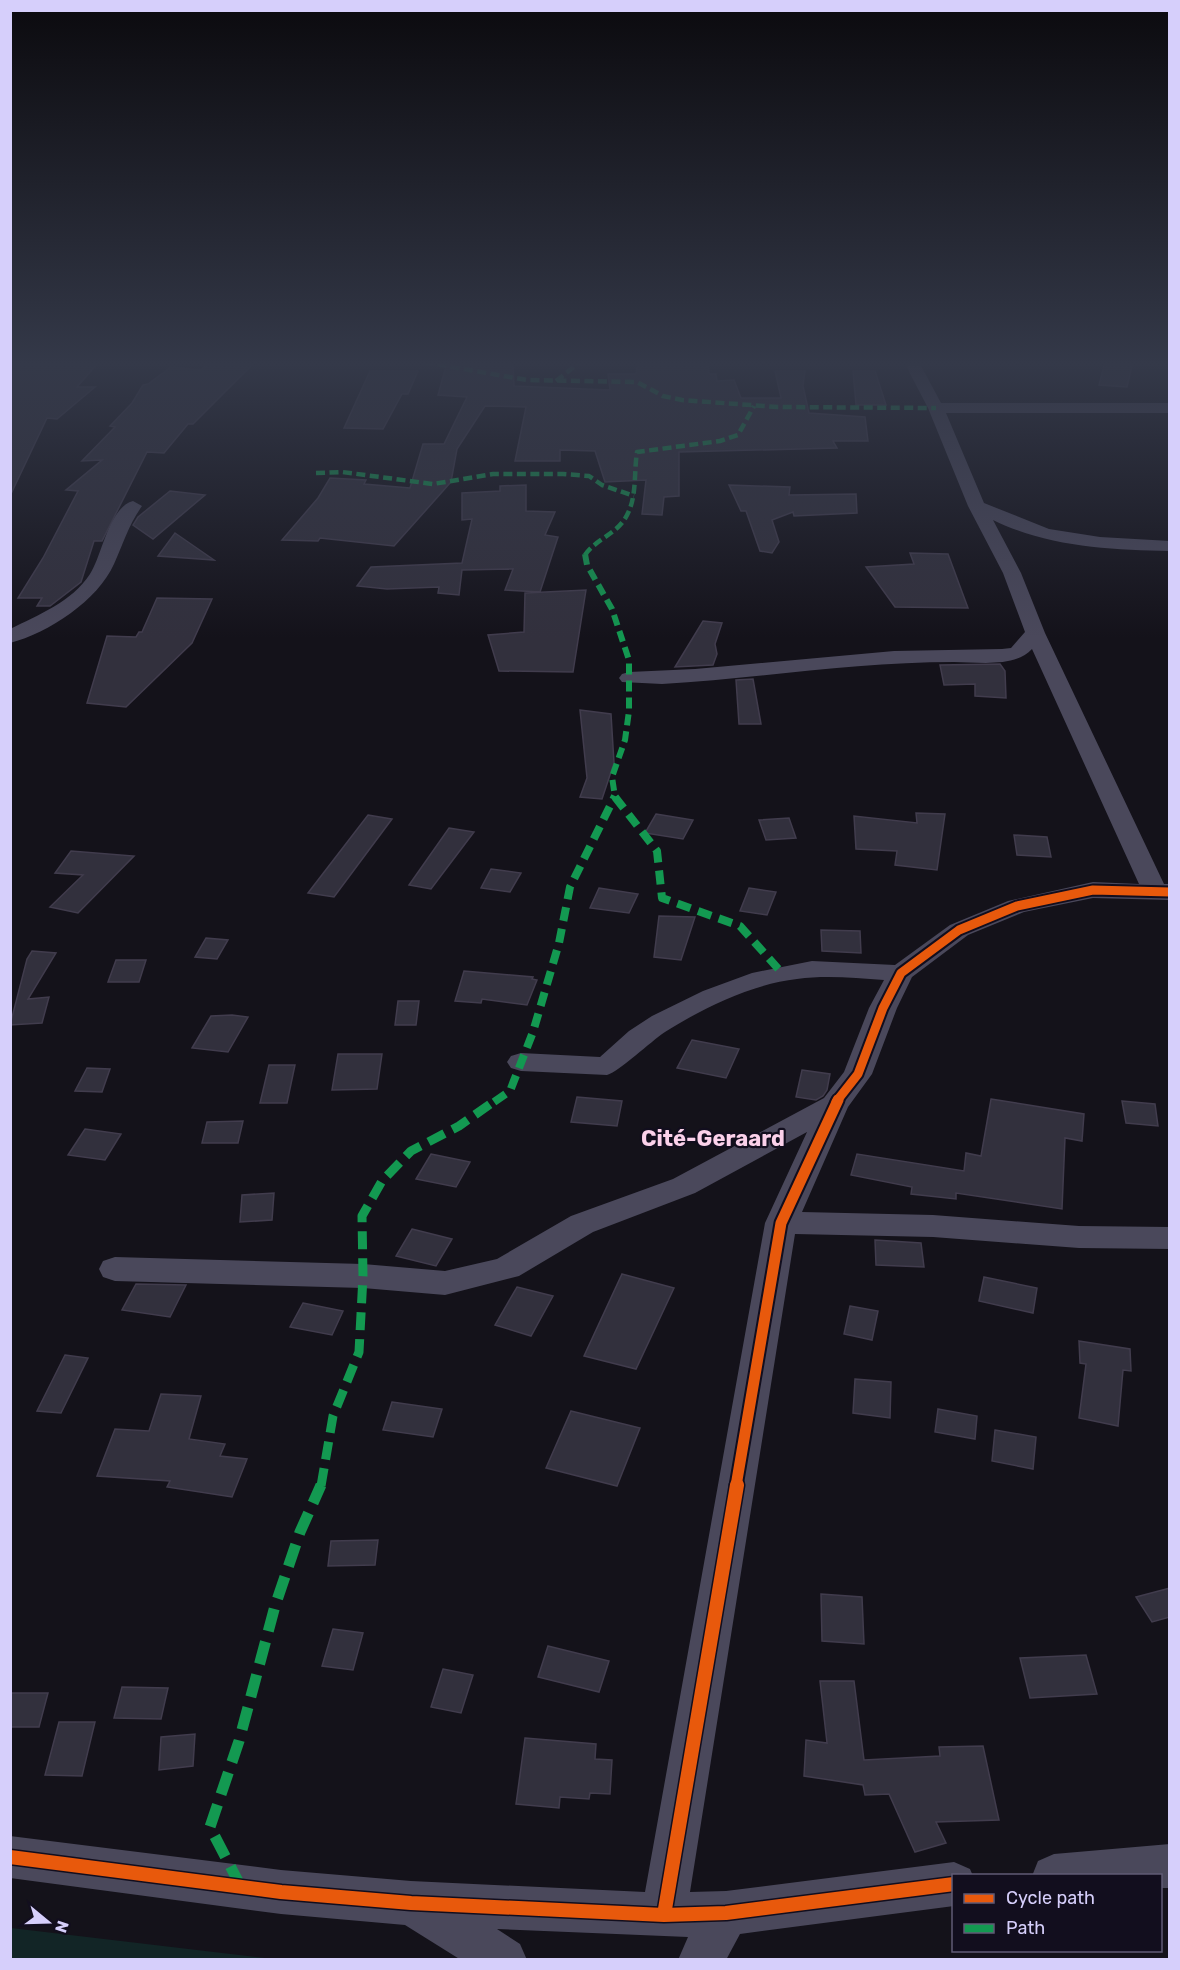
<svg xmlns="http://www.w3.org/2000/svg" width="1180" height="1970" viewBox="0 0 1180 1970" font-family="Rubik,sans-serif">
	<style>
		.green { fill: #122526 }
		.building { fill: #32303d; stroke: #413c4d; stroke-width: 1.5 }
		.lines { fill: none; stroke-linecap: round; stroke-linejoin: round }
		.street { fill: #4a485b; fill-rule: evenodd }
		.quiet-far4 { stroke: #139951; stroke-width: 4.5; stroke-dasharray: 9 4.5; stroke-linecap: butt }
		.quiet-far3 { stroke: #139951; stroke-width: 6; stroke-dasharray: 11 6; stroke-linecap: butt }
		.quiet-far2 { stroke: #139951; stroke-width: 8; stroke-dasharray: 14 8; stroke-linecap: butt }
		.quiet-far1 { stroke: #139951; stroke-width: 9; stroke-dasharray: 18 9; stroke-linecap: butt }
		.quiet { stroke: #139951; stroke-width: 11; stroke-dasharray: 23 11; stroke-linecap: butt }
		.cycleway-far2-casing { stroke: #120e1e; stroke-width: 13 }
		.cycleway-far1-casing { stroke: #120e1e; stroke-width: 15 }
		.cycleway-casing { stroke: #120e1e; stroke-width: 17 }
		.cycleway-far2 { stroke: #e8590c; stroke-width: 9 }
		.cycleway-far1 { stroke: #e8590c; stroke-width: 11 }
		.cycleway { stroke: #e8590c; stroke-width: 14 }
		.labels { text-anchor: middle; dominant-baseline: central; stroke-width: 4.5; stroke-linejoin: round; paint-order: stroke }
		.district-label { font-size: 22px; font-weight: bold; fill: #fbd1ea; stroke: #120e1e }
	</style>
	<rect width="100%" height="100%" fill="#14121a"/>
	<path class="green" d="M11 1928 274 1959H11Z"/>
	<path class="building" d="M10 362H99L77 387H95L57 419 47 418 10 496Z
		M210 362H255L193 424H188L164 453 147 452 102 541H94L81 582 50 606H37L42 598H18L43 558 78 491 66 490 102 460 82 461 115 427 110 426 132 403 143 385 148 384 171 367 201 370Z
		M447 362H513L514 386 610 390 608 374H636L638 362H708L709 374H716L717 381 734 380 741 398H781L775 371H805L803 386 809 413 865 417 868 441H833L837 448 679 452V496L664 497 662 515 642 514 646 480 605 482 595 451 560 450V461H515L526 407 485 406 457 449 451 482 394 546 320 538 318 541 282 540 318 498 330 478 366 480 364 484 410 488 423 444H444L467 397 438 395Z
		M1105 362H1133L1127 387 1099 385Z
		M370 371H418L408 394H402L383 429 344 428Z
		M853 371H875L886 405H856Z
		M526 485V511L555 512 545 535 558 537 540 592 505 590 513 569 462 570 459 595 438 593 439 587 387 589 357 586 371 567 462 563 472 519 462 520V493L500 491V486Z
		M729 485 790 487 789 495 856 494 857 513 794 516 793 512 772 520 779 542 772 553 760 551 746 511H741Z
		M170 491 205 495 153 539 133 525 138 517Z
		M175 533 214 560 158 556Z
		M910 553 948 554 968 608 895 607 866 567 914 564Z
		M586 590 573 672 499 671 488 635 524 632 525 593Z
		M157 598 212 599 192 643 126 707 87 703 107 636 136 637 139 632H142Z
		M703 621 722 623 715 644 717 654 713 665 675 667Z
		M1000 664 1005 671 1006 698 975 696V684L944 685 940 665Z
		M753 679 761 724H739L736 680Z
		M580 710 611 714 614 763 602 799 580 797 587 778Z
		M916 813 945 814 937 870 895 865 897 851 856 849 854 816 917 823Z
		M656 814 693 820 683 839 645 833Z
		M368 815 392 819 334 897 308 893Z
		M789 818 796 838 766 840 759 820Z
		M449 828 474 832 431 889 409 885Z
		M1014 835 1047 837 1051 857 1017 855Z
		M71 851 134 856 78 913 50 907 83 875 55 873Z
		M491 869 521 873 510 892 481 888Z
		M599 888 638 894 629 913 590 908Z
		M749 888 776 892 767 915 740 911Z
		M659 916 695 917 681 960 654 957Z
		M821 930 860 931 861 953 822 951Z
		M206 938 228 940 217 959 195 957Z
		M32 951 56 953 28 999 49 997 42 1023 10 1025 27 959Z
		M116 960H146L139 982H108Z
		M464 971 533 977 532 979 537 980 527 1005 482 999 481 1003 455 1001Z
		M398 1001H419L416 1025H395Z
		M232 1015 248 1017 228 1052 192 1048 211 1016Z
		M692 1040 739 1049 726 1078 677 1068Z
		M338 1054H382L377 1089 332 1090Z
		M269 1065H295L287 1103H260Z
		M87 1068 110 1069 102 1092 75 1091Z
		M802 1070 830 1074 827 1090 823 1096 816 1100 796 1097Z
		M577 1097 622 1101 617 1126 571 1122Z
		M991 1099 1084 1114 1082 1141 1065 1138 1062 1209 956 1193V1199L911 1194 912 1187 851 1175 857 1154 964 1171 966 1153 981 1156Z
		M1122 1101 1155 1104 1158 1126 1126 1123Z
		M243 1121 238 1143H202L207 1122Z
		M85 1129 121 1134 105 1160 68 1155Z
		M431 1154 470 1162 456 1187 416 1179Z
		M274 1193 272 1220 240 1222 242 1195Z
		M412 1229 452 1239 436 1266 396 1256Z
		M875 1240 921 1243 924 1267 876 1265Z
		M622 1274 674 1288 636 1369 584 1356Z
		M984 1277 1037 1288 1033 1313 979 1301Z
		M136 1284 186 1285 170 1317 122 1310Z
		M517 1287 553 1296 531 1336 495 1325Z
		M303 1303 343 1311 332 1335 290 1327Z
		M850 1306 878 1311 872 1340 844 1334Z
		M1079 1341 1130 1349 1131 1371 1123 1370 1118 1426 1079 1418 1086 1364 1080 1363Z
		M65 1355 88 1358 61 1413 37 1411Z
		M855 1379 891 1382 890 1418 853 1413Z
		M161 1394 201 1396 189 1439 225 1444 220 1456 247 1459 232 1497 167 1487 170 1481 97 1476 115 1429 149 1431Z
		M392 1402 442 1409 433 1437 383 1430Z
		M938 1409 977 1416 975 1439 935 1432Z
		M571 1411 640 1428 617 1486 546 1468Z
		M995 1430 1036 1437 1033 1469 992 1461Z
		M378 1540 375 1565 328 1566 331 1541Z
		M1170 1588V1617L1152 1622 1136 1597Z
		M821 1594 862 1597 864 1644 822 1641Z
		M333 1629 363 1633 353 1670 322 1666Z
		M548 1646 609 1661 599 1692 538 1677Z
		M1086 1655 1097 1694 1030 1698 1020 1658Z
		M443 1669 473 1675 461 1713 431 1707Z
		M820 1681H854L864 1760 940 1756 939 1747 983 1746 999 1820 936 1822 946 1843 915 1852 889 1794 865 1795 863 1785 804 1776 806 1740 827 1743Z
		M122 1687 168 1688 161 1719 114 1718Z
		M10 1693H48L39 1727H10Z
		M59 1722H95L82 1776 45 1775Z
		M195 1734 193 1766 159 1770 161 1737Z
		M525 1738 596 1744 595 1759 612 1760 610 1794 590 1793 589 1799 560 1797 559 1808 516 1804Z"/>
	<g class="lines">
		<path class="street" d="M904 362H919L941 403H1170V413H946L984 503 1049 529 1100 537 1170 541V551C1109 550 1048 547 993 520L1021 573 1045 633 1164 884H1170V900L1093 898 1024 912 968 935 912 977 897 1008 872 1074 848 1107 802 1212 933 1215 1079 1226 1170 1227V1249L1079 1248 933 1237 795 1234 690 1892 726 1891 954 1862 970 1869 973 1876H954V1906L740 1934 726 1960H678L688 1937 497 1929 520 1944 527 1960H461L405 1925 281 1914 10 1878V1836L281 1870 411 1881 645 1892 765 1223 807 1132 695 1193 593 1232 519 1276 445 1295 363 1288 115 1281 103 1277 99 1269 103 1261 115 1257 363 1264 445 1271 497 1259 571 1216 673 1179 824 1098 844 1072 869 1008 884 980C855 978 826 975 797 979 752 984 703 1008 665 1032 650 1042 620 1071 607 1075L521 1071 511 1068 507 1062 511 1056 521 1053 600 1057 629 1031 652 1016 703 991 752 973 812 961 895 965 950 925 1008 901 1093 882 1139 884 1032 649C1015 668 978 662 954 662 856 662 760 678 662 684L622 682 619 678 622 674 629 672 695 669 894 651 1002 649 1011 648 1025 632 1003 573 968 506 928 408Z
			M133 501 142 506C128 526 124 542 114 564 98 600 49 633 10 643V629C38 615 72 602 90 574 102 556 109 507 133 501Z
			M1170 1844V1888H1160V1876H1032L1038 1861 1054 1854Z"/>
		<path class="quiet-far4" d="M424 362 527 380 637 382 663 396 682 400 777 407 936 408
			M556 381 580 362
			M316 473 342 472 433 484 493 474H563L589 476 602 485 634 496
			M585 555C592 544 607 537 617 528 639 508 633 478 637 452L720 441 738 435 754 406"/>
		<path class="quiet-far3" d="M585 554 587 565 612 609 629 660V711L625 740 612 777 615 797"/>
		<path class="quiet-far2" d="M615 797 657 851 662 898 740 926 782 973
			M494 1102 510 1091 533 1032 559 943 570 887 615 796"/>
		<path class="quiet-far1" d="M321 1486 333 1416 359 1352 363 1276 362 1216 382 1181 411 1151 459 1126 496 1100"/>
		<path class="quiet" d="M241 1887 210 1827 239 1741 275 1606 300 1532 321 1485"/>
		<defs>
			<path id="cycleway-far2" d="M836 1102 858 1074 883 1008 901 973 959 930 1017 906 1093 890 1170 892"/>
			<path id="cycleway-far1" d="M736 1486 781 1223 838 1100"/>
			<path id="cycleway" d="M10 1857 281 1892 411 1903 664 1915 726 1913 954 1884
				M664 1915 737 1485"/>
		</defs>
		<use href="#cycleway-far2" class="cycleway-far2-casing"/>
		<use href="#cycleway-far1" class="cycleway-far1-casing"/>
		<use href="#cycleway" class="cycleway-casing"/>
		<use href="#cycleway-far2" class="cycleway-far2"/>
		<use href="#cycleway-far1" class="cycleway-far1"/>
		<use href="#cycleway" class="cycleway"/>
	</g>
	<linearGradient id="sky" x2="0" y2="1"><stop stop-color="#0b0a0e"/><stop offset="0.57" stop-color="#343949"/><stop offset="1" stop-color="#343949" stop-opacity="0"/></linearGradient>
	<rect width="1180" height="638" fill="url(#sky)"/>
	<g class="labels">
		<g class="district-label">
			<text x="713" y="1138">Cité-Geraard</text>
		</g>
	</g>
	<rect width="1180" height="1970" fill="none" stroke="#d6cffb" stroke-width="24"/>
	<rect x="952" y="1874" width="210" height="78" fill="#120e1e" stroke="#605b76" stroke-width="1.5"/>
	<rect x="964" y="1894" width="30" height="9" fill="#e8590c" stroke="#605b76" stroke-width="1.5"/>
	<text x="1006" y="1904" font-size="18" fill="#d6cffb">Cycle path</text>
	<rect x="964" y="1924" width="30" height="9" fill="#139951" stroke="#605b76" stroke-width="1.5"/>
	<text x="1006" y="1934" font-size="18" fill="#d6cffb">Path</text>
	<g transform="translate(48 1922) rotate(109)" stroke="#120e1e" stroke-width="4.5" paint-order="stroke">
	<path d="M0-4.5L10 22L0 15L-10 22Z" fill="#d6cffb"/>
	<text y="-9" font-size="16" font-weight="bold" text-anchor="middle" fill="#d6cffb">N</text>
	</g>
</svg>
